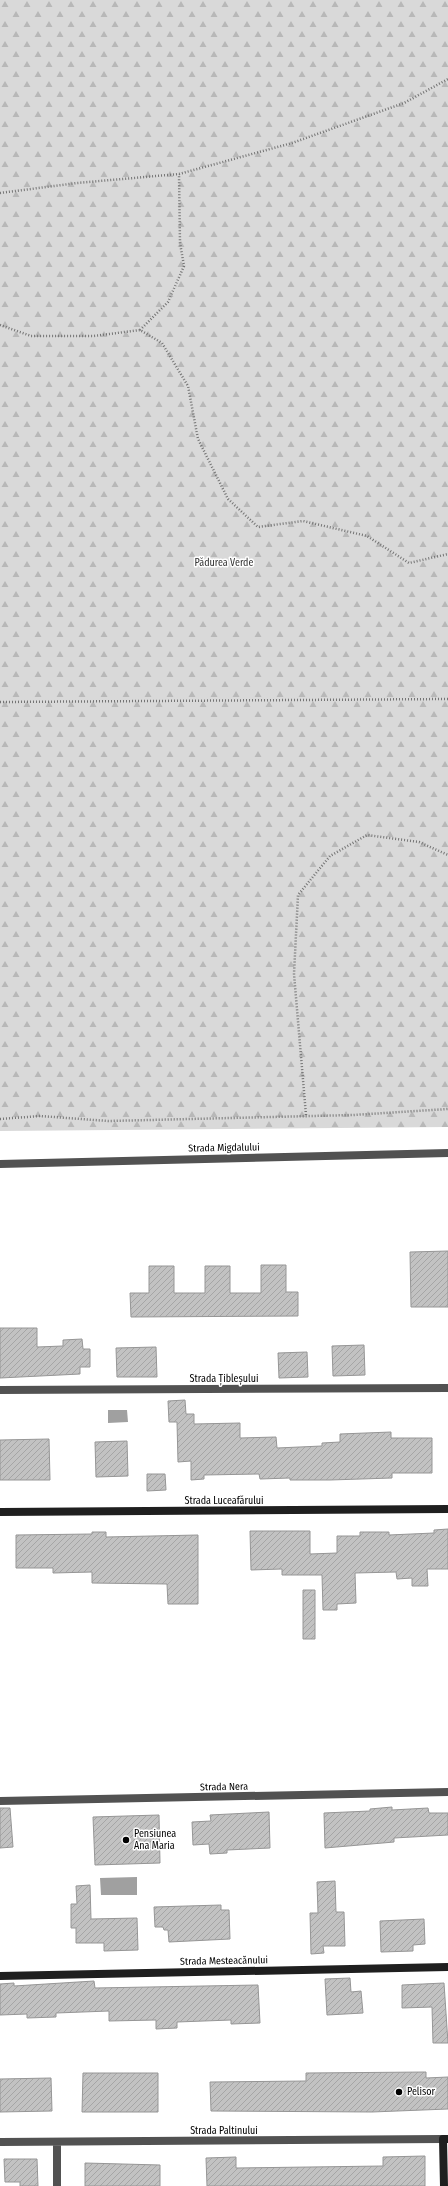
<svg xmlns="http://www.w3.org/2000/svg" width="448" height="2186" viewBox="0 0 448 2186" font-family="'Fira Sans Condensed',sans-serif">
	<style>
		.forest { fill: url(#forest-firs) }
		.water { fill: #a0a0a0 }
		.building { fill: url(#building-hatch); stroke: #969696 }
		.lines { fill: none; stroke-linecap: round; stroke-linejoin: round }
		.path { stroke: #747474; stroke-width: 2.5; stroke-dasharray: 1 2; stroke-linecap: butt }
		.street { stroke: #525252; stroke-width: 8 }
		.secondary { stroke: #1f1f1f; stroke-width: 8 }
		.poi-dot { fill: #000; stroke: #fff; stroke-width: 1.5 }
		.labels { text-anchor: middle; dominant-baseline: central; stroke-width: 3; stroke-linejoin: round; paint-order: stroke }
		.park-label { font-size: 10px; fill: #303030; stroke: #fff }
		.street-label { font-size: 10px; fill: #000; stroke: #fff }
		.poi-label { font-size: 10px; fill: #000; stroke: #fff; text-anchor: start }
	</style>
	<defs>
		<pattern id="forest-firs" width="22" height="20" patternUnits="userSpaceOnUse"><rect width="22" height="20" fill="#d9d9d9"/><path d="M5 1l3.5 6h-7zM16 11l3.5 6h-7z" fill="#b8b8b8"/></pattern>
		<pattern id="building-hatch" width="6" height="6" patternUnits="userSpaceOnUse"><rect width="6" height="6" fill="#c2c2c2"/><path d="M-1 1l2-2M0 6l6-6M5 7l2-2" fill="none" stroke="#a5a5a5"/></pattern>
	</defs>
	<rect width="100%" height="100%" fill="#fff"/>
	<path class="forest" d="M0 0H448V1127L0 1131Z"/>
	<path class="water" d="M108 1410H127L128 1422 108 1423Z
		M137 1877V1895H101L100 1878Z"/>
	<path class="building" d="M448 1251V1307H411L410 1252Z
		M261 1265H286V1292H298V1316L131 1317 130 1293H149V1266H174V1293H205V1266H230V1293H261Z
		M0 1328H37V1347L63 1346V1340L82 1339 83 1349H90V1367H80V1374L0 1378Z
		M364 1345 365 1375 333 1376 332 1346Z
		M156 1347 157 1377H117L116 1348Z
		M307 1352 308 1377 279 1378 278 1353Z
		M185 1400 186 1414H194V1424L240 1423V1438L276 1437 277 1448 322 1446V1443L340 1442V1434L391 1432V1438H432V1473H392V1478L330 1480H290V1478L260 1479 259 1474 204 1475V1479L191 1480V1461L178 1462 177 1422H169L168 1401Z
		M49 1439 50 1480H0V1440Z
		M127 1441 128 1476 96 1477 95 1442Z
		M147 1474H165L166 1490 147 1491Z
		M448 1529V1569H427L428 1586H412V1578L397 1579 396 1572 355 1573 356 1603 337 1604V1610H323L322 1575H282V1569L251 1570 250 1531H310V1554L337 1553V1536H360V1532H389V1535L434 1533V1530Z
		M92 1532H106V1537L198 1535V1604H168L167 1584 92 1583V1572L53 1573V1568H16V1535L92 1534Z
		M303 1590H315V1639H303Z
		M392 1807V1810L428 1808 429 1813H448V1835L394 1838V1842L325 1848 324 1813 370 1811V1809Z
		M0 1808H10L13 1847 0 1848Z
		M269 1812 270 1848 227 1850V1853L210 1854 209 1844 193 1845 192 1822 211 1821 210 1815Z
		M159 1815 160 1863 95 1865 93 1817Z
		M335 1881 336 1912H344L345 1946H323L324 1953 311 1954 310 1913H318L317 1882Z
		M90 1885 91 1919 137 1918 138 1950 104 1951V1943H76V1928H71V1904H77L76 1886Z
		M221 1905V1910H229L230 1939 169 1942 168 1930H164L163 1927H155L154 1907Z
		M424 1919 425 1944 413 1945V1951L381 1952 380 1921Z
		M350 1978 351 1992 361 1991 363 2013 327 2015 325 1979Z
		M94 1981 95 1988 258 1985 260 2023 231 2024V2020L177 2022V2028L156 2029V2020L109 2021V2011L56 2013V2017L27 2018V2014L0 2015V1984L14 1983V1986Z
		M444 1983 448 2043H433L432 2007 402 2008V1985Z
		M426 2072V2078L448 2077V2109L372 2112 211 2111 210 2082 306 2081V2073Z
		M83 2073H158V2112H82Z
		M51 2078 52 2111 0 2112V2079Z
		M425 2156V2186H207L206 2158 236 2157V2168L383 2166V2157Z
		M4 2159H37L38 2186H20V2182H5Z
		M85 2163 160 2165V2186H85Z"/>
	<g class="lines">
		<path class="path" d="M0 193 77 183 179 174 292 143 404 103 448 79
			M0 325 31 336H94L140 330 162 343 188 386 198 439 228 499 258 527 303 521 367 536 409 563 448 554
			M140 330 168 302 184 266 180 243 179 174
			M0 702 448 699
			M306 1115 294 974 298 895 330 856 367 835 419 842 448 855
			M0 1119 40 1116 108 1121 353 1115 448 1109"/>
		<path class="street" d="M0 1164 448 1153
			M0 1390 448 1388
			M0 1801 448 1792
			M0 2142 443 2139
			M57 2142V2186"/>
		<path class="secondary" d="M0 1512 448 1509
			M0 1976 448 1967
			M444 2186 443 2139H448"/>
	</g>
	<g class="poi-dot">
		<circle cx="126" cy="1840" r="4"/>
		<circle cx="399" cy="2092" r="4"/>
	</g>
	<g class="labels">
		<g class="park-label">
			<text x="224" y="563">Pădurea Verde</text>
		</g>
		<g class="street-label">
			<text transform="translate(224 1148) rotate(-1)">Strada Migdalului</text>
			<text x="224" y="1379">Strada Țibleșului</text>
			<text x="224" y="1501">Strada Luceafărului</text>
			<text transform="translate(224 1787) rotate(-1)">Strada Nera</text>
			<text transform="translate(224 1961) rotate(-1)">Strada Mesteacănului</text>
			<text x="224" y="2131">Strada Paltinului</text>
		</g>
		<g class="poi-label">
			<text x="134" y="1834">Pensiunea<tspan x="134" dy="12">Ana Maria</tspan></text>
			<text x="407" y="2092">Pelisor</text>
		</g>
	</g>
</svg>
